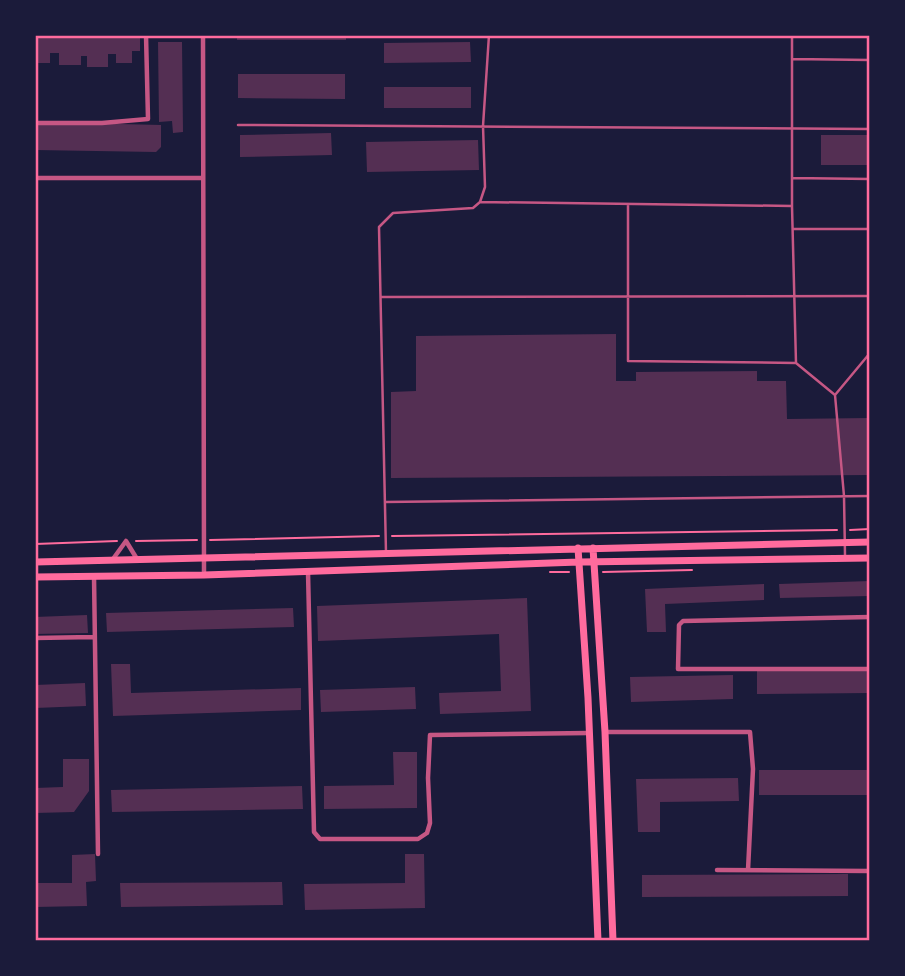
<svg xmlns="http://www.w3.org/2000/svg" width="905" height="976" viewBox="0 0 905 976" font-family="Roboto,sans-serif">
	<style>
		.building { fill: #542f53 }
		.lines { fill: none; stroke-linecap: round; stroke-linejoin: round }
		.path { stroke: #ff6b9d; stroke-width: 2 }
		.service { stroke: #c65784; stroke-width: 2.5 }
		.minor { stroke: #c65784; stroke-width: 4.5 }
		.secondary { stroke: #ff6b9d; stroke-width: 7 }
		.neatline { fill: none; stroke: #ff6b9d; stroke-width: 2.5 }
	</style>
	<rect width="100%" height="100%" fill="#1b1b3a"/>
	<path class="building" d="M35 35H140V51H132V63H116V54H108V67H87V56H81V65H59V53H50V63H35Z
		M237 35H346V40H237Z
		M158 42H182L183 132 173 133 172 121 159 122Z
		M470 42 471 62 384 63V43Z
		M238 74H345V99L238 98Z
		M384 87H471V108H384Z
		M35 122 161 125V147L156 152 35 150Z
		M331 133 332 155 240 157V135Z
		M821 135H870V165H821Z
		M478 140 479 170 367 172 366 142Z
		M616 334V381H636V372L757 371V381H786L787 419 870 418V475L391 478V392L416 391V336Z
		M870 581V596L780 598 779 584Z
		M764 584V600L665 604 666 632H647L645 589Z
		M527 598 531 711 440 714 439 693 501 691 499 634 318 641 317 606Z
		M293 608 294 627 107 632 106 613Z
		M87 615 88 633 35 634V617Z
		M111 664H130L131 693 301 688V710L113 716Z
		M870 668V693L757 694V669Z
		M733 675V699L631 702 630 677Z
		M85 683 86 706 35 708V685Z
		M415 687 416 709 321 712 320 690Z
		M393 752H417V808L324 809V786L394 785Z
		M63 759H89V791L74 812 35 813V788L63 787Z
		M759 770H870V795H759Z
		M738 778 739 801 660 802V832H638L636 779Z
		M302 786 303 809 112 812 111 790Z
		M95 854 96 881 86 882 87 906 35 907V883H72V855Z
		M405 854H424L425 908 305 910 304 884 405 883Z
		M848 874V896L642 897V875Z
		M282 882 283 905 121 907 120 883Z"/>
	<g class="lines">
		<path class="path" d="M850 530 870 529
			M392 536 837 530
			M210 540 379 536
			M136 541 197 540
			M35 544 117 541
			M550 572H569
			M603 572 692 570"/>
		<path class="service" d="M792 35V206L796 363 835 395 844 496 845 555
			M792 59 870 60
			M238 125 870 129
			M792 178 870 179
			M480 202 792 206
			M628 204V361L796 363
			M793 229H870
			M381 297 870 296
			M835 395 870 353
			M385 502 870 496
			M386 553 379 227 393 213 473 208 480 202 485 187 483 126 489 35"/>
		<path class="minor" d="M203 35 204 575
			M35 123H102L148 119 146 35
			M35 178H202
			M113 559 126 541 137 559
			M308 572 314 832 320 839H418L427 833 430 823 428 778 430 735 589 733
			M94 576 98 854
			M870 617 683 621 679 625 678 669H870
			M35 638 93 637
			M605 732H750L753 769 748 870
			M717 870 870 871"/>
		<path class="secondary" d="M578 548 588 698 598 941
			M593 548 605 732 613 941
			M35 562 870 542
			M35 577 204 575 579 562 870 558"/>
	</g>
	<rect width="905" height="976" fill="none" stroke="#1b1b3a" stroke-width="74"/>
	<rect x="37" y="37" width="831" height="902" class="neatline"/>
</svg>
